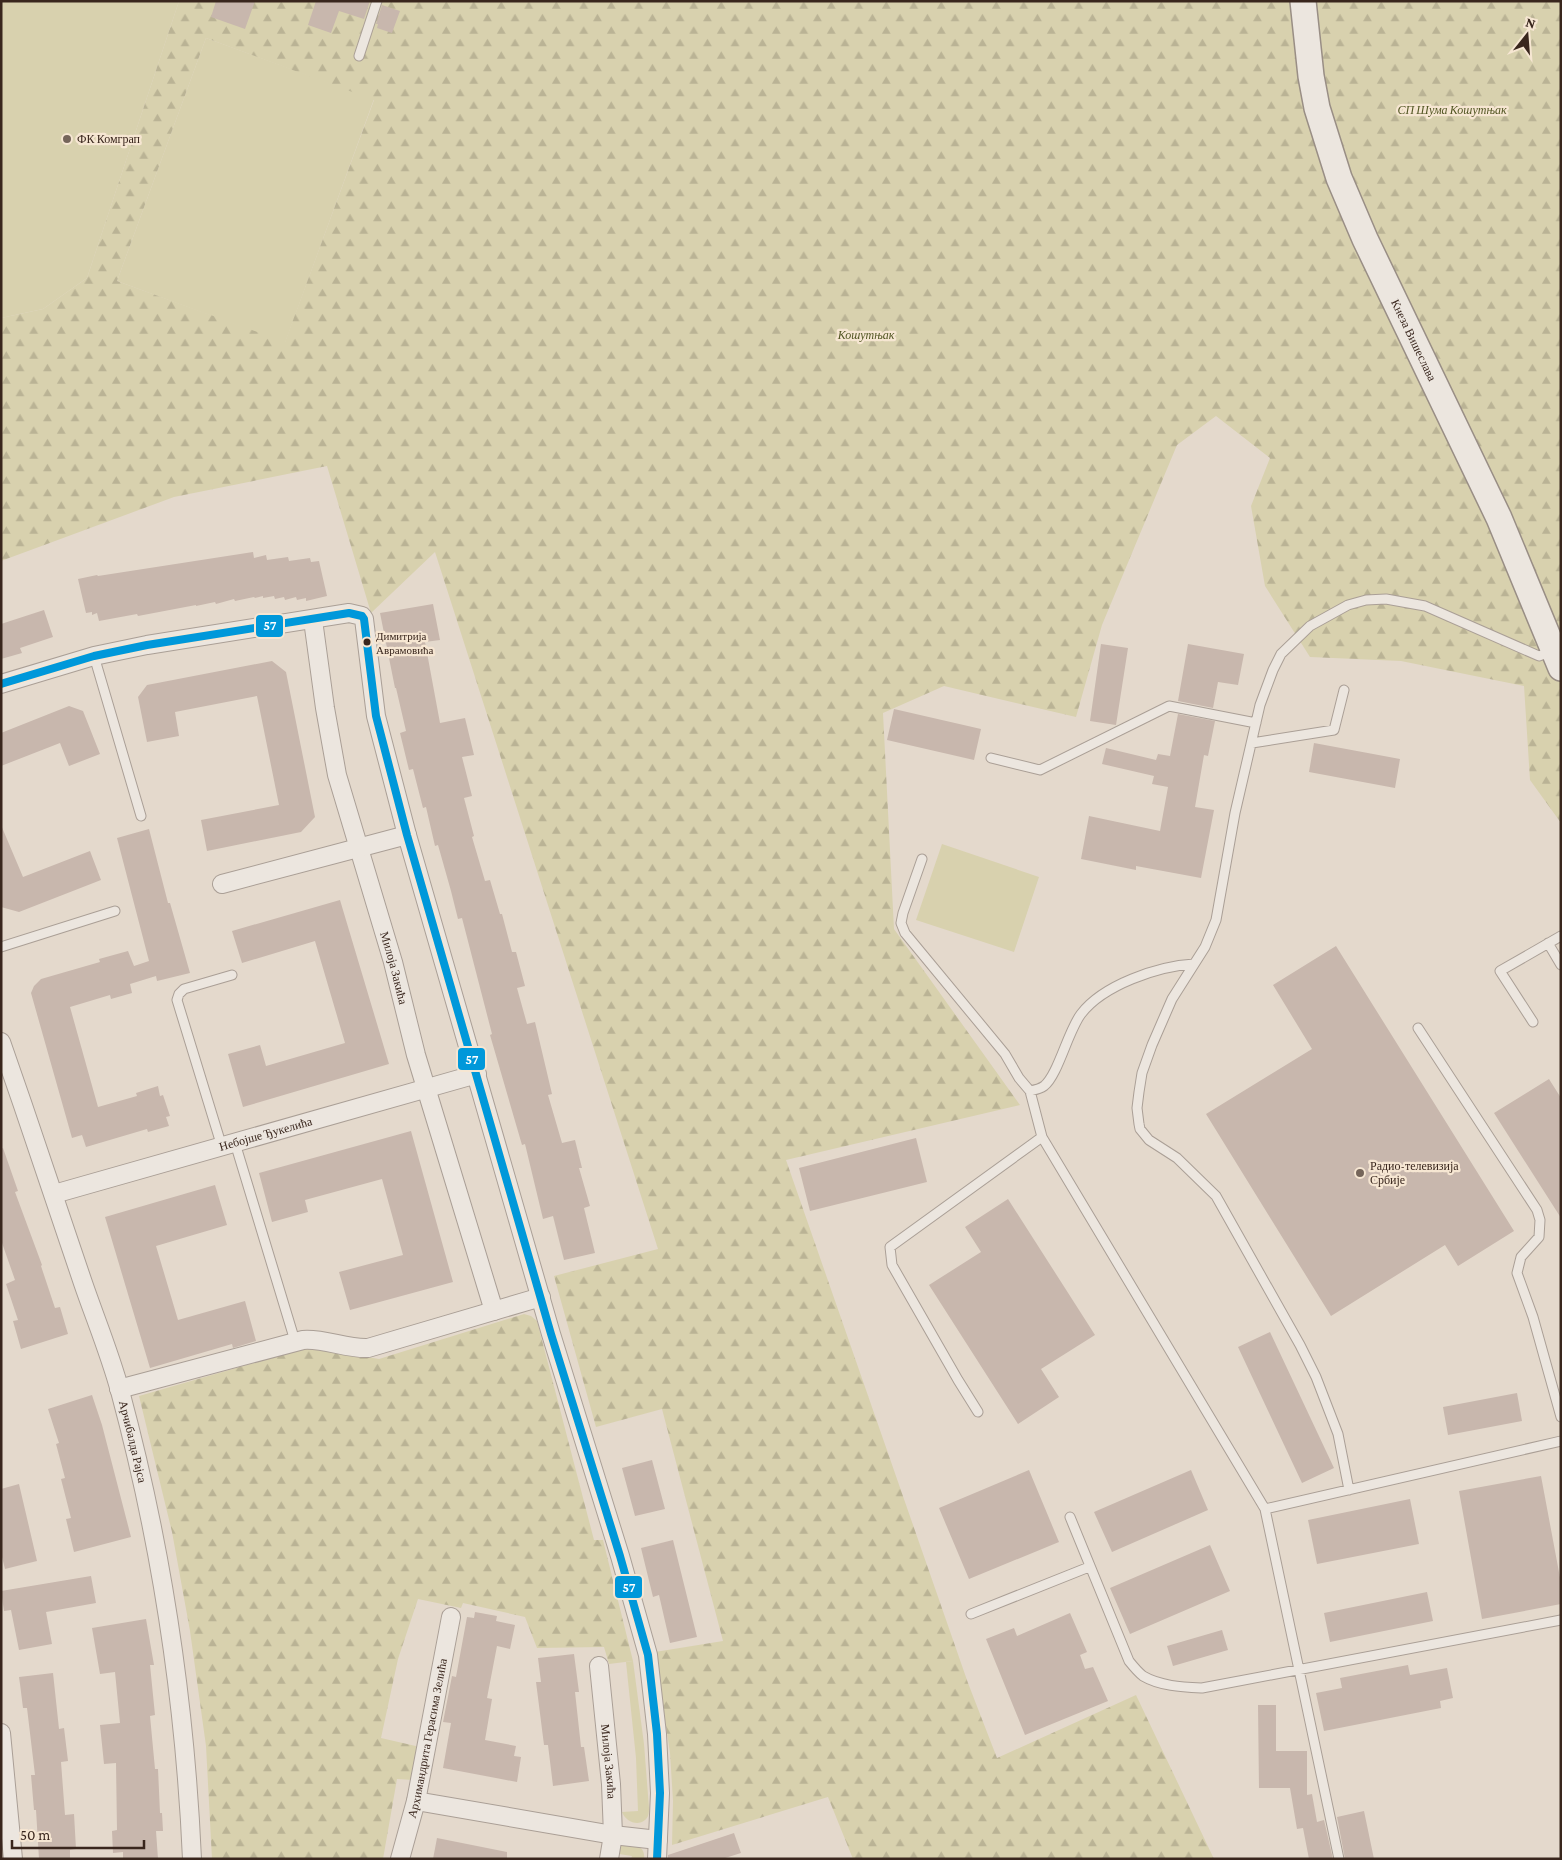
<svg xmlns="http://www.w3.org/2000/svg" width="1562" height="1860" viewBox="0 0 1562 1860" font-family="'Crimson Pro',serif">
	<style>
		.green { fill: #d8d1ae }
		.forest { fill: url(#forest-firs); fill-rule: evenodd }
		.building { fill: #c8b7ad }
		.lines { fill: none; stroke-linecap: round; stroke-linejoin: round }
		.lane-casing { stroke: #aa9f96; stroke-width: 11 }
		.street-casing { stroke: #aa9f96; stroke-width: 20 }
		.secondary-casing { stroke: #998e85; stroke-width: 28 }
		.lane { stroke: #ece6df; stroke-width: 9 }
		.street { stroke: #ece6df; stroke-width: 18 }
		.secondary { stroke: #ece6df; stroke-width: 25 }
		.bus-1-casing { stroke: #f6e6d2; stroke-width: 11 }
		.bus-1 { stroke: #0098da; stroke-width: 8 }
		.poi-dot { fill: #75655a; stroke: #f6e6d2; stroke-width: 2 }
		.bus-dot { fill: #39261d; stroke: #f6e6d2; stroke-width: 2 }
		.labels { text-anchor: middle; dominant-baseline: central; stroke-width: 4.5; stroke-linejoin: round; paint-order: stroke }
		.bus-label { font-size: 11px; fill: #39261d; stroke: #f6e6d2; text-anchor: start }
		.park-label { font-size: 12px; font-style: italic; fill: #525623; stroke: #f6e6d2 }
		.poi-label { font-size: 12px; fill: #39261d; stroke: #f6e6d2; text-anchor: start }
		.street-label { font-size: 12px; fill: #39261d; stroke: #f6e6d2 }
		.line-badge { stroke: #f6e6d2; stroke-width: 2 }
		.badge-label { font-size: 14px; text-anchor: middle; font-weight: bold; fill: #fff }
	</style>
	<defs>
		<pattern id="forest-firs" width="22" height="20" patternUnits="userSpaceOnUse" patternTransform="scale(1.25)"><rect width="22" height="20" fill="#d8d1ae"/><path d="M5 1l3.5 6h-7zM16 11l3.5 6h-7z" fill="#bab395"/></pattern>
	</defs>
	<rect width="100%" height="100%" fill="#e4d9cc"/>
	<path class="green" d="M1 1H179L87 278 43 309 1 318Z
		M206 38 374 99 285 343 117 281Z
		M942 844 1039 877 1014 952 916 920Z
		M633 1661 644 1744 649 1808C649 1810 649 1813 648 1816 642 1828 626 1823 622 1812L638 1811 636 1758 626 1662Z
		M625 1843C634 1844 646 1846 644 1859H631L632 1856 619 1854 621 1846Z"/>
	<path class="forest" d="M179 1H1561V823L1530 780 1524 686 1401 661 1310 657 1265 586 1251 506 1270 458 1216 416 1177 445 1102 625 1076 717 944 686 883 713 894 929 1020 1105 786 1160 968 1683 997 1758 1136 1695 1214 1859H853L828 1797 672 1845 673 1801 670 1753 655 1652 723 1641 662 1409 596 1427 554 1276 658 1249 435 552 371 613 327 466 174 497 1 561V318L43 309 87 278ZM206 38 374 100 285 342 117 281Z
		M524 1314 531 1316 537 1321 594 1540H603L633 1661 609 1664 604 1647 537 1648 525 1617 463 1603 461 1608 418 1599 398 1659 381 1738 420 1747 413 1780 397 1779 383 1859H212L206 1746 190 1631 172 1532 139 1396 302 1349H320L379 1359Z"/>
	<path class="building" d="M216 1H255L245 29 211 17Z
		M316 1H370L364 19 339 11 331 33 308 25Z
		M382 5 400 11 392 33 377 28 378 24H376Z
		M253 552 254 558 266 555 267 560 288 557 289 561 310 558 311 562 319 561 327 596 306 601V598L297 600 296 597 285 600 284 597 275 599 274 596 263 598V596L255 598 254 597 235 601 234 599 216 604 215 602 196 606V605L138 616 137 614 99 621 97 613 92 615V612L86 613 78 579 97 575 98 576Z
		M433 604 440 640 425 642 440 723 465 718 474 755 462 757 472 796 464 798 474 836 472 837 485 881 490 880 500 914H502L512 952H516L525 986 517 988 527 1024 535 1022 552 1094 548 1095 562 1143 575 1140 582 1168H579L590 1206 584 1208 595 1253 564 1260 553 1216 543 1219 525 1144 522 1145 490 1035 492 1034 462 918 458 919 451 891 438 845 435 846 426 807 423 808 413 769 409 770 400 733 406 731 396 688H395L380 613Z
		M44 610 53 637 20 648 22 653 1 659V624Z
		M1101 644 1128 648 1116 725 1090 721Z
		M1188 644 1244 654 1238 685 1218 682 1213 708 1178 701Z
		M272 661 286 672 315 817 301 832 207 851 201 820 279 805 257 696 175 712 179 736 147 742 138 697 147 685Z
		M69 706 83 711 100 754 69 766 60 743 1 766V733Z
		M894 709 981 729 974 760 887 740Z
		M1178 714 1215 721 1208 756 1204 755 1195 807 1214 810 1201 878 1136 866V870L1081 859 1089 816 1160 831 1168 787 1152 784 1154 776 1102 764 1106 748 1156 760 1158 754 1170 756Z
		M1314 743 1400 759 1395 788 1309 772Z
		M1 825 23 877 90 851 101 880 19 912 1 907Z
		M149 829 168 903H170L190 973 157 981 156 976 130 984 132 993 111 999 110 995 70 1007 98 1107 137 1096 136 1093 158 1086 160 1096 163 1095 170 1116 166 1117 169 1126 148 1132 147 1129 86 1147 82 1135 72 1138 31 993 34 986 41 979 100 962 99 959 128 951 134 966 149 961 117 838Z
		M340 900 389 1064 243 1107 228 1054 260 1045 266 1066 345 1043 315 941 242 963 232 931Z
		M1336 946 1514 1231 1458 1266 1445 1245 1331 1316 1206 1114 1312 1049 1273 985Z
		M1549 1079 1561 1098V1218L1494 1113Z
		M411 1131 453 1282 350 1310 339 1272 403 1255 382 1179 305 1200 308 1212 272 1222 259 1173Z
		M916 1138 927 1182 810 1211 799 1168Z
		M3 1148 18 1191 15 1192 42 1265 41 1266 55 1308 60 1307 68 1334 21 1349 13 1321 18 1320 6 1284 15 1280 1 1240V1149Z
		M215 1185 227 1225 156 1246 178 1320 245 1301 256 1341 233 1348 232 1344 150 1368 105 1217Z
		M1008 1199 1095 1335 1041 1369 1059 1397 1018 1424 929 1285 981 1252 965 1227Z
		M1270 1332 1334 1468 1302 1483 1238 1347Z
		M1517 1393 1522 1421 1448 1435 1443 1407Z
		M92 1395 102 1425 131 1537 74 1552 66 1519 71 1518 61 1479 65 1478 56 1444 59 1443 48 1409Z
		M652 1460 665 1509 635 1516 622 1468Z
		M1029 1470 1059 1542 969 1579 939 1508Z
		M1191 1470 1208 1510 1112 1552 1094 1512Z
		M1541 1476 1561 1583V1604L1482 1619 1459 1491Z
		M19 1484 37 1561 5 1569 1 1553V1489Z
		M1410 1499 1419 1544 1317 1564 1308 1520Z
		M673 1540 697 1637 670 1643 659 1595 653 1597 641 1548Z
		M1210 1545 1230 1591 1130 1634 1110 1588Z
		M91 1576 96 1603 46 1612 52 1644 19 1650 11 1610 4 1611 1 1591Z
		M1427 1592 1433 1621 1330 1642 1324 1613Z
		M475 1612 497 1616 496 1621 515 1625 510 1649 497 1646 487 1698 492 1699 485 1740 516 1746 514 1756 521 1757 517 1782 443 1768 451 1723 443 1722 452 1676 456 1677 467 1617 474 1618Z
		M1070 1613 1087 1652 1080 1655 1085 1669 1093 1667 1108 1701 1025 1735 986 1639 1014 1628 1017 1636Z
		M146 1619 154 1665H150L155 1715 150 1716 155 1769H158L160 1813H162L163 1831H156L158 1859H123V1852L113 1853 112 1831 117 1830 116 1763 104 1764 100 1725 120 1723 115 1672 100 1674 92 1628Z
		M1222 1630 1228 1650 1173 1666 1167 1646Z
		M574 1654 579 1692H575L581 1747H584L589 1781 553 1786 548 1745H544L536 1682H541L538 1658Z
		M1408 1665 1410 1675 1447 1668 1453 1698 1440 1701 1441 1708 1324 1731 1316 1693 1342 1688 1340 1678Z
		M53 1673 59 1729 64 1728 68 1761 61 1762 65 1815 74 1814 76 1849 70 1850V1859H39L36 1810H34L31 1775H35L27 1708H23L20 1684 19 1677Z
		M1258 1705H1276V1751H1307V1795L1312 1794 1317 1822 1324 1820 1333 1859H1309L1303 1828 1297 1829 1290 1788H1259Z
		M1364 1811 1374 1859H1345L1337 1817Z
		M734 1833 741 1853 722 1859H668V1855Z
		M437 1838 507 1852V1859H433Z"/>
	<g class="lines">
		<defs>
			<path id="lane" d="M359 56 377 1
				M94 656 141 816
				M1252 743 1334 730 1344 690
				M991 758 1040 770 1169 706 1256 723
				M922 859 903 913 901 923 905 933 1005 1054 1019 1078 1030 1091C1035 1090 1040 1089 1044 1086 1058 1075 1068 1031 1081 1014 1103 985 1158 966 1194 964
				M1548 943 1561 965
				M1 947 115 911
				M1533 1022 1500 971 1561 936
				M1418 1028 1537 1210 1540 1220 1539 1237 1521 1257 1517 1273 1533 1317 1561 1417
				M1030 1091 1042 1137
				M235 1143 295 1341
				M222 1147 177 1000 179 994 184 989 232 975
				M978 1412 958 1380 892 1265 890 1247 1042 1137 1265 1509 1561 1441
				M1349 1490 1338 1434 1316 1377 1300 1345 1216 1196 1177 1158 1149 1140 1140 1129 1139 1124 1137 1108 1139 1092 1142 1073 1152 1045 1172 999 1205 947 1216 920 1235 813 1260 705 1273 670 1281 654 1310 626 1348 605 1366 600 1386 599 1425 606 1539 656 1553 651
				M1265 1509 1339 1859
				M1070 1517 1129 1661C1133 1666 1138 1672 1143 1676 1160 1686 1182 1687 1202 1688L1561 1620
				M971 1614 1089 1567"/>
			<g id="street">
				<path id="s1" d="M313 620 325 708 337 775 393 962 416 1055 494 1311"/>
				<path d="M1 684 94 656 147 645 349 613 362 616 364 619 376 716 407 835 551 1334 620 1556 648 1655 657 1734 660 1793 657 1859"/>
				<path d="M222 884 407 835"/>
				<path id="s2" d="M1 1042C29 1122 56 1202 83 1283 95 1318 110 1354 120 1391 161 1543 185 1701 192 1859"/>
				<path id="s3" d="M54 1194 477 1074"/>
				<path d="M119 1389 303 1340C324 1338 346 1349 368 1348L541 1297"/>
				<path id="s4" d="M599 1666 611 1784 613 1835 609 1859"/>
				<path d="M1 1733 13 1859"/>
				<path d="M416 1801 613 1835 658 1840"/>
				<path id="s5" d="M400 1859 416 1801 451 1617"/>
			</g>
			<g id="secondary">
				<path id="s6" d="M1303 1 1311 76 1317 108 1339 178 1365 239 1499 518 1561 668"/>
			</g>
		</defs>
		<use href="#lane" class="lane-casing"/>
		<use href="#street" class="street-casing"/>
		<use href="#secondary" class="secondary-casing"/>
		<use href="#lane" class="lane"/>
		<use href="#street" class="street"/>
		<use href="#secondary" class="secondary"/>
		<defs>
			<path id="bus-1" d="M1 684 94 656 147 645 349 613 362 616 364 619 376 716 407 835 551 1334 620 1556 648 1655 657 1734 660 1793 657 1859"/>
		</defs>
		<use href="#bus-1" class="bus-1-casing"/>
		<use href="#bus-1" class="bus-1"/>
	</g>
	<g class="poi-dot">
		<circle cx="67" cy="139" r="5"/>
		<circle cx="1360" cy="1173" r="5"/>
	</g>
	<circle class="bus-dot" cx="367" cy="642" r="4.5"/>
	<g class="labels">
		<g class="bus-label">
			<text x="376" y="636">Димитрија<tspan x="376" dy="14">Аврамовића</tspan></text>
		</g>
		<g class="park-label">
			<text x="1452" y="110">СП Шума Кошутњак</text>
			<text x="866" y="335">Кошутњак</text>
		</g>
		<g class="poi-label">
			<text x="77" y="139">ФК Комграп</text>
			<text x="1370" y="1166">Радио-телевизија<tspan x="1370" dy="14">Србије</tspan></text>
		</g>
		<g class="street-label">
			<text stroke="none"><textPath href="#s6" startOffset="360">Кнеза Вишеслава</textPath></text>
			<text stroke="none"><textPath href="#s1" startOffset="358">Милоја Закића</textPath></text>
			<text stroke="none"><textPath href="#s3" startOffset="220">Небојше Ђукелића</textPath></text>
			<text stroke="none"><textPath href="#s2" startOffset="421">Арчибалда Рајса</textPath></text>
			<text stroke="none"><textPath href="#s5" startOffset="124">Архимандрита Герасима Зелића</textPath></text>
			<text stroke="none"><textPath href="#s4" startOffset="96">Милоја Закића</textPath></text>
		</g>
	</g>
	<g class="line-badge">
		<rect x="255" y="614" width="29" height="24" rx="5" fill="#0098da"/>
		<rect x="457" y="1047" width="29" height="24" rx="5" fill="#0098da"/>
		<rect x="614" y="1575" width="29" height="24" rx="5" fill="#0098da"/>
	</g>
	<g class="badge-label">
		<text x="270" y="630">57</text>
		<text x="472" y="1064">57</text>
		<text x="629" y="1592">57</text>
	</g>
	<rect width="1562" height="1860" fill="none" stroke="#39261d" stroke-width="5"/>
	<g transform="translate(1527 35) rotate(17)" stroke="#f6e6d2" stroke-width="4" paint-order="stroke">
	<path d="M0-4L9 19L0 12L-9 19Z" fill="#39261d"/>
	<text y="-8" font-size="14" font-weight="bold" text-anchor="middle" fill="#39261d">N</text>
	</g>
	<path d="M12 1840v8h132v-8" fill="none" stroke="#39261d" stroke-width="2.5"/>
	<text x="20" y="1840" font-size="15" fill="#39261d" stroke="#f6e6d2" stroke-width="4" paint-order="stroke">50 m</text>
</svg>
